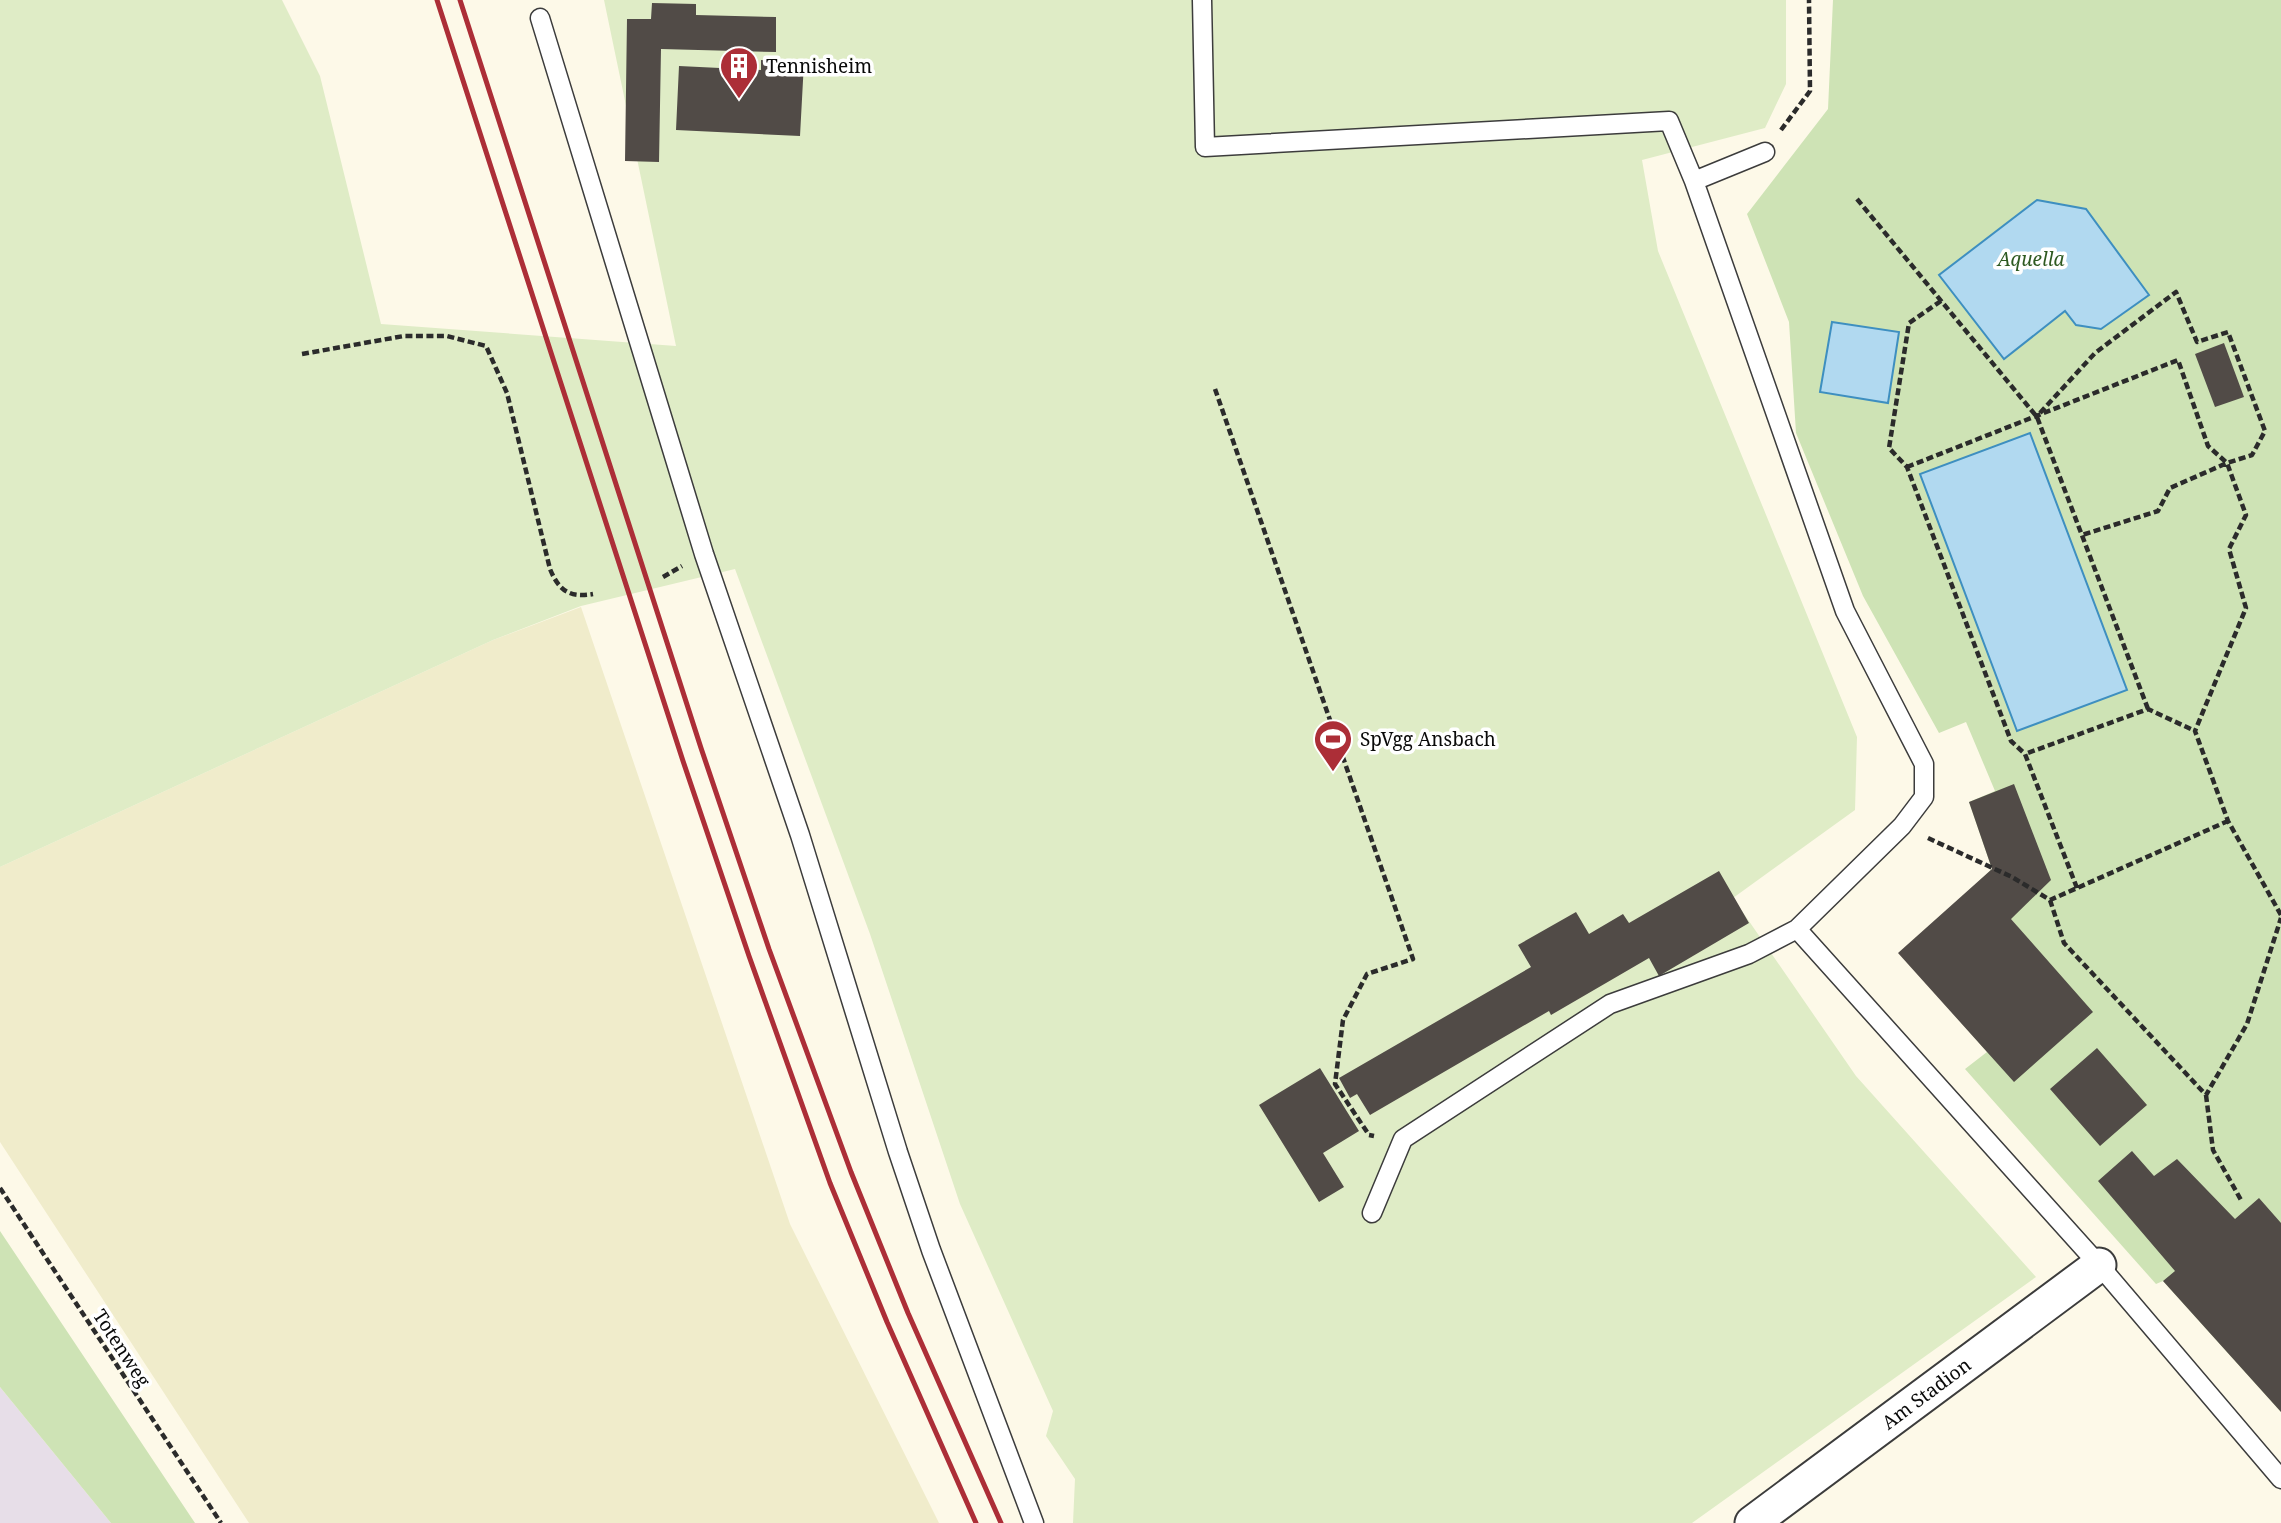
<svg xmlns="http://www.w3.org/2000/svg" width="2281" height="1523" viewBox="0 0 2281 1523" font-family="'Noto Serif',serif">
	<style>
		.industrial { fill: #e7dee8 }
		.farmland { fill: #f0eccb }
		.green { fill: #cee3b5 }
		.pitch { fill: #dfecc6 }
		.water { fill: #b1d9f0; stroke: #3e8fc0; stroke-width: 2 }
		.building { fill: #514b47 }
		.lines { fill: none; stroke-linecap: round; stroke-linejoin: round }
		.service-casing { stroke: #3c3c3c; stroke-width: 21 }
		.minor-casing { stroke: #3c3c3c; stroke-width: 37 }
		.path { stroke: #2b2b2b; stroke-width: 4.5; stroke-dasharray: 7 3.5; stroke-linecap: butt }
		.service { stroke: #fff; stroke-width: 18 }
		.minor { stroke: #fff; stroke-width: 33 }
		.rail { stroke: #ac2e37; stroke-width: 5 }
		.labels { text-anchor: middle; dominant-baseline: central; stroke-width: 7; stroke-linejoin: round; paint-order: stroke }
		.poi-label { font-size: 19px; fill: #090909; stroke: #fff; text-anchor: start }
		.park-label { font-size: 19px; font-style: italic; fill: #2e5a21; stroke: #fff }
		.street-label { font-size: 19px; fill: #090909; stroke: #fff }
	</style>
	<rect width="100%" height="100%" fill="#fdf9e8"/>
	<path class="industrial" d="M0 1387 111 1523H0Z"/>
	<path class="farmland" d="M581 607 790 1224 939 1523H249L0 1142V867L493 640Z"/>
	<path class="green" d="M1833 0H2281V1412L2163 1281 2156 1284 1965 1069 1987 1052 1939 997 2018 927 1978 882 1992 869 1969 802 1995 791 1966 722 1939 733 1863 596 1796 433 1789 322 1747 214 1828 109Z
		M0 1231 195 1523H111L0 1387Z"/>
	<path class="pitch" d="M0 0H282L320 76 381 324 676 346 604 0H1786V84L1765 128 1642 160 1658 251 1857 737 1855 810 1733 898 1856 1076 2036 1277 1692 1523H1073L1075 1479 1046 1436 1053 1411 960 1204 870 934 735 569 581 606 493 640 0 867Z"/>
	<path class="water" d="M2037 200 2086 209 2149 295 2101 329 2076 325 2065 311 2004 359 1939 275Z
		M1832 322 1899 332 1888 403 1820 392Z
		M2030 433 2127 690 2017 731 1920 474Z"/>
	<path class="building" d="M652 3 696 4V15L776 17V52L661 49 659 162 625 161 627 19H651Z
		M761 60 804 62 800 136 676 130 679 66 761 70Z
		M2224 343 2244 397 2215 407 2195 354Z
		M2014 784 2051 880 2011 919 2093 1012 2014 1082 1898 953 1992 869 1969 802Z
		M1719 871 1749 923 1659 976 1649 958 1551 1015 1549 1011 1370 1115 1357 1094 1350 1098 1339 1078 1531 967 1518 945 1576 912 1589 934 1623 914 1629 923Z
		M2097 1048 2147 1105 2100 1146 2050 1089Z
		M1320 1068 1359 1131 1323 1153 1344 1187 1319 1202 1259 1105Z
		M2132 1151 2154 1176 2177 1159 2235 1219 2259 1198 2281 1223V1412L2163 1281 2175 1271 2098 1181Z"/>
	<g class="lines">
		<defs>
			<path id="service" d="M1202 0 1205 147 1669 121 1694 181
				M540 18 704 554 800 835 898 1152 931 1250 1034 1523
				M1797 929 2099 1265 2281 1479
				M1372 1213 1403 1139 1610 1004 1749 954 1797 929 1902 826 1924 797V764L1845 611 1694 181 1765 152"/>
			<g id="minor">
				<path id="s1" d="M1752 1523 2099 1265"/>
			</g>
		</defs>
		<use href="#service" class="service-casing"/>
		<use href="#minor" class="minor-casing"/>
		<path class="path" d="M1781 130 1810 91 1809 0
			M1857 199 2037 417 2148 709
			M1941 301 1909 323 1889 448 1907 467 2011 741 2025 754
			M302 354 404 336H447L486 346 507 393 550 569C559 591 570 598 593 594
			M1215 389 1413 959 1367 974 1343 1020 1335 1084 1369 1135 1374 1136
			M2040 413 2095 353 2176 292 2197 342 2228 332 2265 431 2252 455 2227 463 2170 488 2158 511 2082 535
			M1907 467 2178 360 2208 446 2227 463 2246 515 2229 549 2246 608 2195 731 2228 821 2281 915
			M663 577 682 566
			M1928 838 2012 877 2050 900 2228 821
			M2077 888 2025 754 2148 709 2195 731
			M2050 900 2064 943 2206 1095 2247 1024 2281 918
			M2206 1095 2213 1150 2241 1200
			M0 1188 221 1523"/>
		<use href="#service" class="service"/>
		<use href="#minor" class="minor"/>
		<path class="rail" d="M437 0 683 761 749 956 830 1183 887 1322 976 1523
			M460 0 701 748 769 949 851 1172 908 1313 1001 1523"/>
	</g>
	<defs>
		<symbol id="building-pin" viewBox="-11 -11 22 30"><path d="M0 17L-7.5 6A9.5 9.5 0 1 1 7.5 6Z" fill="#ac2e37" stroke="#fff"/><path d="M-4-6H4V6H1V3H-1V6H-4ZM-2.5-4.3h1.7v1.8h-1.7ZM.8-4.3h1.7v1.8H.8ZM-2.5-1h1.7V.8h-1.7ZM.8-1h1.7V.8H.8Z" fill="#fff"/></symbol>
		<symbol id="stadium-pin" viewBox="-11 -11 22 30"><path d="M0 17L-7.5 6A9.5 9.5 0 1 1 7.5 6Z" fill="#ac2e37" stroke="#fff"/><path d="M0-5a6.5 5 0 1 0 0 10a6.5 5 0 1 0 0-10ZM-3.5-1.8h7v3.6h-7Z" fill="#fff"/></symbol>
	</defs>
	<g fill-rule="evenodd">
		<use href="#building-pin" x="717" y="44" width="44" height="60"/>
		<use href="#stadium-pin" x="1311" y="717" width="44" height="60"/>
	</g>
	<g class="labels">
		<g class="poi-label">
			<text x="766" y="66">Tennisheim</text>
			<text x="1360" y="739">SpVgg Ansbach</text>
		</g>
		<g class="park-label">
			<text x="2031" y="259">Aquella</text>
		</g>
		<g class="street-label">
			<text transform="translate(122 1348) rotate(57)">Totenweg</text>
			<text stroke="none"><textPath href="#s1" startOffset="217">Am Stadion</textPath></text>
		</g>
	</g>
</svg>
